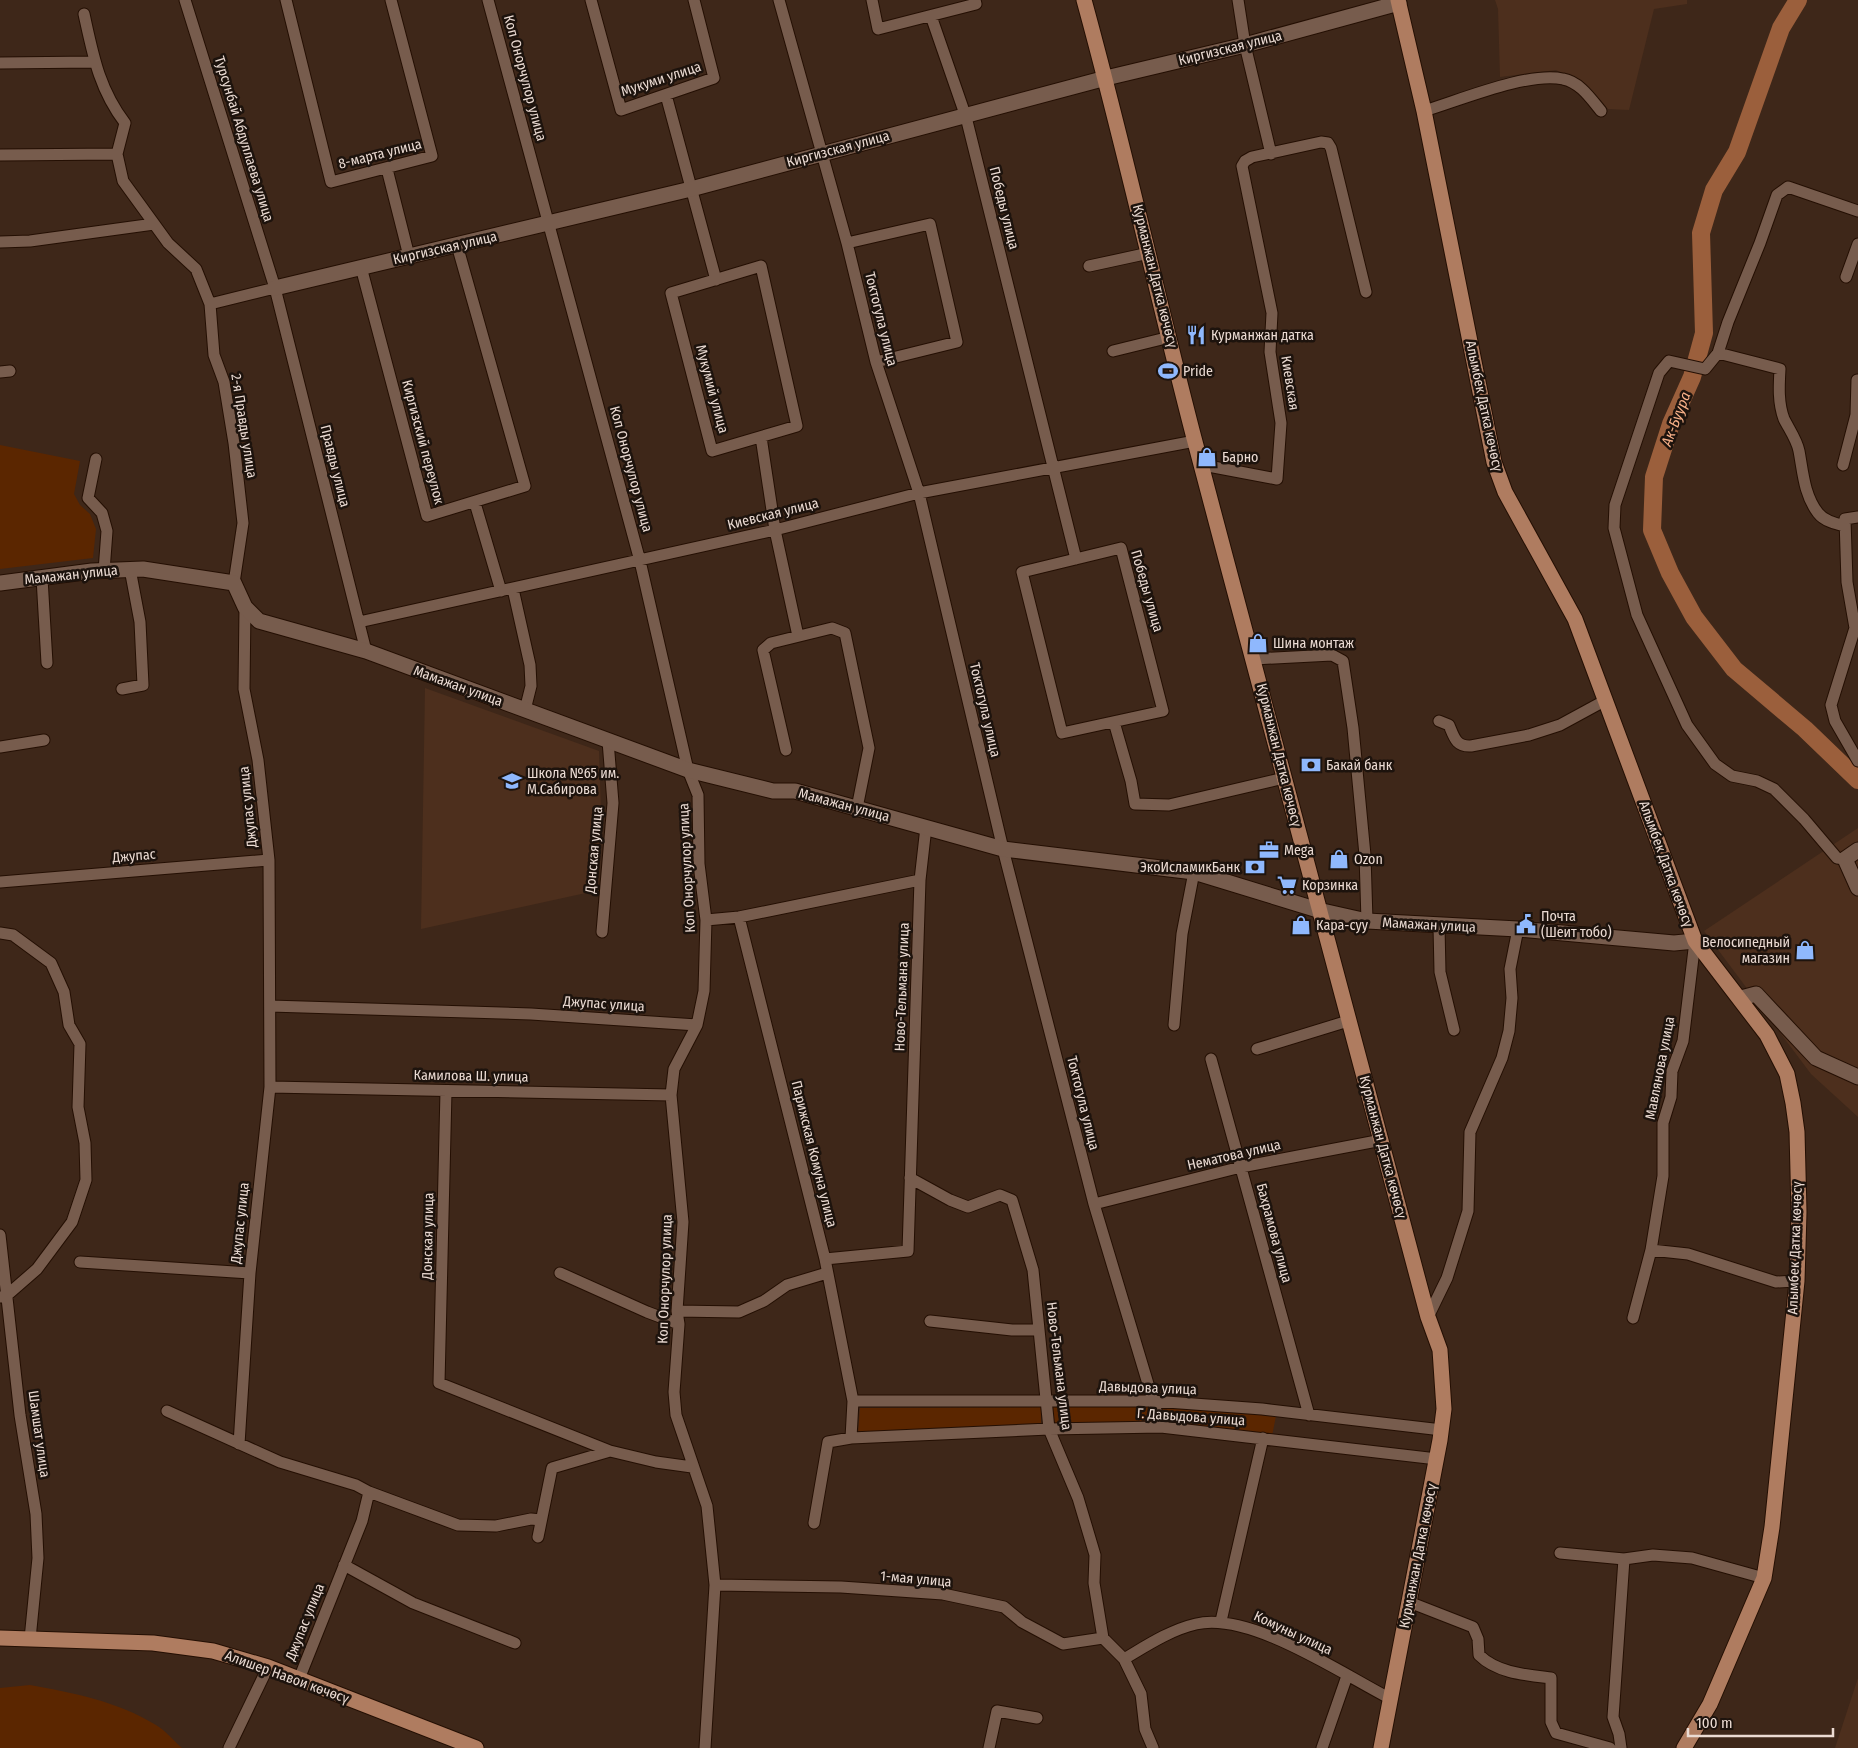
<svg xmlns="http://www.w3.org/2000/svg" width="1858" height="1748" viewBox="0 0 1858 1748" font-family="'Fira Sans Condensed',sans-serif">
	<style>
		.built { fill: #4d2f1d }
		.green { fill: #5b2600 }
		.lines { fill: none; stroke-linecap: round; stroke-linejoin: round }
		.river { stroke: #9b5f3c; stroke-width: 18 }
		.street-casing { stroke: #240f03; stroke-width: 13 }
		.secondary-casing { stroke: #240f03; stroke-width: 17 }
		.primary-casing { stroke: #240f03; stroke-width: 17 }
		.street { stroke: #775c4d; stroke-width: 11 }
		.secondary { stroke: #775c4d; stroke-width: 15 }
		.primary { stroke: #af7c60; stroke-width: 15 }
		.labels { text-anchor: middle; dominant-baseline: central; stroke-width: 5; stroke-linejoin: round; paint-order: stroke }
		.street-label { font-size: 14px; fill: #ebdbd3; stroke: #1d130d }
		.poi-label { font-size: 14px; fill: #ebdbd3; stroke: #1d130d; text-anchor: start }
		.water-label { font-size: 15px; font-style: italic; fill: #f8b189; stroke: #1d130d }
	</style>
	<rect width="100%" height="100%" fill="#3e2719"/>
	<path class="built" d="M1495 0H1687V4L1654 9 1629 110 1608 109 1585 84 1556 70 1500 77 1498 9Z
		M425 688 599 751 601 812 595 891 421 929Z
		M1858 828V1117L1811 1074 1704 931Z
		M1858 1678V1748H1835Z"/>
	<path class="green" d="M0 445 80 461 74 494 80 505 90 514 96 529 93 558 0 569Z
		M1052 1404 1149 1405 1150 1423 1052 1425Z
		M1041 1407V1424L858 1433 860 1408Z
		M1162 1407 1276 1416 1272 1436 1167 1425Z
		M30 1685C73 1693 117 1701 156 1725 165 1730 174 1741 182 1748H0V1688Z"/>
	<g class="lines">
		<path class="river" d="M1798 0 1781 28 1737 152 1714 190 1701 233 1704 333 1692 377 1671 424 1654 477 1652 530 1670 573 1694 617 1734 669 1805 729 1858 780"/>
		<defs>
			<path id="street" d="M185 0 275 288 366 651
				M286 0 331 182 432 156 391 0
				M488 0 640 561 688 770 698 795 699 864 706 920 704 991 697 1025 674 1069 671 1095 683 1222 677 1311 679 1324 674 1392 676 1415 707 1506 715 1585 705 1748
				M591 0 621 110 714 78 694 0
				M779 0 847 243 876 362 919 493 1003 849 1094 1204 1161 1427
				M872 0 878 29 976 4 975 0
				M1238 0 1245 45 1271 154
				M84 14C93 55 99 89 125 123L117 154 123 181 168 243 196 269 210 304 214 355 224 382 234 443 243 523 234 583
				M931 16 966 117 1076 559
				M0 63 94 62
				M666 95 716 280
				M1424 111C1458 101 1529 71 1563 79 1580 82 1591 99 1601 111
				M0 155 117 154
				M387 169 409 256
				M0 242 30 241 154 224
				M847 243 930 224 957 342 876 362
				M761 266 797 426 712 451 671 293Z
				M1089 266 1149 253
				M361 267 427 516 525 486 457 245
				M1846 277 1858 244
				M210 304 275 288
				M1113 351 1170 337
				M1718 353 1780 369C1779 386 1778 403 1784 419 1789 429 1797 440 1799 451 1803 472 1804 495 1818 513 1824 521 1836 524 1845 526
				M0 372 10 371
				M761 437 775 530 798 636
				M96 459 88 498 102 513 107 531 104 571
				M1203 465 1277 479 1281 423 1270 352 1272 313 1242 166 1245 161 1252 157 1321 142 1328 143 1331 148 1366 292
				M1843 465 1856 415 1857 380
				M475 503 501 591
				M1858 517 1845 519 1847 582 1855 628 1831 705 1835 721 1858 761
				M1121 548 1163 711 1062 733 1022 572Z
				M42 578 47 663
				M513 589 530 665 531 686 525 710
				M359 622 775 530 919 493 1195 441
				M1254 659 1332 655 1343 661 1353 728 1365 855 1367 921
				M122 689 143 685 140 622 130 569
				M1439 721 1449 725C1454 737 1456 747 1471 746L1529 735 1560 725 1606 700
				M1114 722 1131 781 1135 804 1169 805 1284 778
				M0 747 44 740
				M786 750 763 650 771 643 832 628 845 633 869 748 857 808
				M1845 859 1837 858 1804 819 1774 789 1757 781 1732 776 1715 764 1687 725 1637 615 1614 528 1615 505 1659 373 1669 361 1705 369 1718 353 1728 322 1760 243 1777 195 1788 187 1858 211
				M0 882 269 860
				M739 917 825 1259 853 1401 851 1438
				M706 920 739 917 920 880
				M1439 926 1440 972 1454 1030
				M602 932 613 803 608 741
				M0 933 13 935 51 963 64 992 69 1025 80 1044 78 1107 85 1143 86 1180 72 1222 37 1269 6 1296 0 1297
				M270 1006 531 1014 697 1025
				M1174 1025 1182 934 1194 872
				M1257 1049 1348 1021
				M1211 1059 1309 1415
				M270 1087 671 1095
				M446 1091 439 1383 610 1451
				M910 1178 950 1200 968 1207 1000 1195 1012 1200 1033 1270 1049 1429 1078 1498 1095 1555 1094 1583 1103 1638 1124 1659 1141 1694 1145 1729 1153 1748
				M1094 1204 1241 1167 1382 1140
				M0 1235 20 1415 36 1514 38 1558 30 1639
				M1651 1250 1688 1254 1776 1282 1797 1281
				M825 1259 908 1251 920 880 926 827
				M80 1262 250 1273
				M560 1273 647 1312 679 1324
				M677 1311 739 1312 764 1301 787 1285 827 1273
				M1428 1317 1447 1278 1468 1211 1470 1132 1502 1058 1509 1031 1512 998 1510 969 1518 929
				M1633 1318 1651 1250 1663 1176V1123L1671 1097 1672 1071 1683 1041 1695 941
				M930 1321 1012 1330H1039
				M853 1401H1153L1262 1409 1442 1430
				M167 1411 280 1462 356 1485 369 1492 458 1525 496 1526 531 1519 541 1520
				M239 1444 250 1273 270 1087 269 860 258 760 244 689 245 607
				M814 1523 828 1442 851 1438 1049 1429 1161 1427 1437 1459
				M538 1537 552 1468 610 1451 656 1462 692 1467
				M1560 1553 1624 1559 1653 1555 1692 1558 1764 1578
				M344 1565 413 1603 515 1643
				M715 1585 841 1587 943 1594 1004 1607 1022 1622 1063 1644 1103 1638
				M1409 1602 1473 1627 1478 1639 1479 1655C1497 1673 1526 1675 1551 1678V1722L1556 1733 1610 1748
				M1221 1621 1263 1438
				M1124 1659C1146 1646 1170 1630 1196 1624 1250 1611 1342 1674 1391 1699
				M299 1679 362 1521 369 1492
				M229 1748 268 1667
				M989 1748 997 1711 1037 1718
				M1322 1748 1347 1676
				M1621 1748 1619 1734 1613 1717 1624 1559"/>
			<path id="secondary" d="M275 288 691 189 1106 78 1245 45 1399 3
				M0 583 92 571 143 569 234 583 245 607 259 621 366 651 688 770 773 791H795L1003 849 1194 872 1318 910 1367 921 1518 929 1674 943 1695 941
				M1858 850 1845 859 1858 888
				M1741 998 1756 994 1816 1058 1858 1077"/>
			<path id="primary" d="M1084 0C1124 145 1156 292 1194 438 1271 731 1351 1023 1428 1317L1440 1350 1444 1409 1440 1440 1381 1748
				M1398 0 1424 111 1494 462 1505 492 1575 619 1695 941 1767 1035 1787 1074 1793 1103 1797 1132 1799 1212 1797 1281 1772 1527 1764 1578 1710 1704 1684 1748
				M0 1638 153 1643 213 1651 268 1667 476 1748"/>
		</defs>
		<use href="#street" class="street-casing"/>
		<use href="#secondary" class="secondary-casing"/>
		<use href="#primary" class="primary-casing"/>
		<use href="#street" class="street"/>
		<use href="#secondary" class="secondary"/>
		<use href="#primary" class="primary"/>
	</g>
	<defs>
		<symbol id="restaurant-bare" viewBox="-9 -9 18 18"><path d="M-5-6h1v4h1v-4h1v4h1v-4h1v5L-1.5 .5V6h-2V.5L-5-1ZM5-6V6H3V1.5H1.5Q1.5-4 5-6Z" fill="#8fb8fd" stroke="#1d130d" stroke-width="2.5" paint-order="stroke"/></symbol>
		<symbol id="stadium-bare" viewBox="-9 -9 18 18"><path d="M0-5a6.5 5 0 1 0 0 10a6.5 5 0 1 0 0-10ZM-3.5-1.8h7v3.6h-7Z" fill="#8fb8fd" stroke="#1d130d" stroke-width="2.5" paint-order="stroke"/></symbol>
		<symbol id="shop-bare" viewBox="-9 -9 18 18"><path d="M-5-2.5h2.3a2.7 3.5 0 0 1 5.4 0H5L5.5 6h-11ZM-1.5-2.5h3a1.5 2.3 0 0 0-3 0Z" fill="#8fb8fd" stroke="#1d130d" stroke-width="2.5" paint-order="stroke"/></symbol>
		<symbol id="bank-bare" viewBox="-9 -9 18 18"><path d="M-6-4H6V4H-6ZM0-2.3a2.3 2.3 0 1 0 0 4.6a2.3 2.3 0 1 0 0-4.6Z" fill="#8fb8fd" stroke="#1d130d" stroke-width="2.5" paint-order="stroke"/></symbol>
		<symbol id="school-bare" viewBox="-9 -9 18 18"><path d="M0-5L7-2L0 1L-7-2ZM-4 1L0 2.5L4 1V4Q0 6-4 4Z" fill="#8fb8fd" stroke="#1d130d" stroke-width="2.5" paint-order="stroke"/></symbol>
		<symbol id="office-bare" viewBox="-9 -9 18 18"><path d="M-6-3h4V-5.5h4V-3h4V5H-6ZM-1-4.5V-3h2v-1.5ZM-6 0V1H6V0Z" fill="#8fb8fd" stroke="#1d130d" stroke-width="2.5" paint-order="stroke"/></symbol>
		<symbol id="supermarket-bare" viewBox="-9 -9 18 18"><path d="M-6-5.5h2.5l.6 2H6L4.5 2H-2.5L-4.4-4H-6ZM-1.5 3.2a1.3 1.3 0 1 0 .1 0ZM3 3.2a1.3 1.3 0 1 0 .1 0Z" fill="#8fb8fd" stroke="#1d130d" stroke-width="2.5" paint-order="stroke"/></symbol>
		<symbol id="civic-bare" viewBox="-9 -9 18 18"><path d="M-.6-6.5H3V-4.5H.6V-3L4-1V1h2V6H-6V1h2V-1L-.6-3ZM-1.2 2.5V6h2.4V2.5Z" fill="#8fb8fd" stroke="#1d130d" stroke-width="2.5" paint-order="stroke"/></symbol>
	</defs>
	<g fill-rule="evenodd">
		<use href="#restaurant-bare" x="1182" y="321" width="28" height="28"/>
		<use href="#stadium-bare" x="1154" y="357" width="28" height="28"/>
		<use href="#shop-bare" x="1193" y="443" width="28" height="28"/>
		<use href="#shop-bare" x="1244" y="629" width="28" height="28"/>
		<use href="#bank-bare" x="1297" y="751" width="28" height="28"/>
		<use href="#school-bare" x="498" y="767" width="28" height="28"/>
		<use href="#office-bare" x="1255" y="836" width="28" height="28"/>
		<use href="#shop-bare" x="1325" y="845" width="28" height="28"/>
		<use href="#bank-bare" x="1241" y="853" width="28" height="28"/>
		<use href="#supermarket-bare" x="1273" y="871" width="28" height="28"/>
		<use href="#civic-bare" x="1512" y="910" width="28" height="28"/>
		<use href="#shop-bare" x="1287" y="911" width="28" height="28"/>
		<use href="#shop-bare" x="1791" y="936" width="28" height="28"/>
	</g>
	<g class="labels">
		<g class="street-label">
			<text transform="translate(1230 48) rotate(-14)">Киргизская улица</text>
			<text transform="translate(525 78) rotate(75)">Коп Онорчулор улица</text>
			<text transform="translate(661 79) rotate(-18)">Мукуми улица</text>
			<text transform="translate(244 139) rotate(73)">Турсунбай Абдуллаева улица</text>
			<text transform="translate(838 149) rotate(-15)">Киргизская улица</text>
			<text transform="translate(380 154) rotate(-14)">8-марта улица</text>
			<text transform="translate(1004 208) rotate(76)">Победы улица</text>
			<text transform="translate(445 248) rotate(-13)">Киргизская улица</text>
			<text transform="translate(1155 276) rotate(76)">Курманжан Датка көчөсү</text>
			<text transform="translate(881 319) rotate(76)">Токтогула улица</text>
			<text transform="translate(1290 383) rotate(81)">Киевская</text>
			<text transform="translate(712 389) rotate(75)">Мукумий улица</text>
			<text transform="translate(1484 406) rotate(78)">Алымбек Датка көчөсү</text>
			<text transform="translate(244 426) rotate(81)">2-я Правды улица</text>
			<text transform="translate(423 442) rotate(75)">Киргизский переулок</text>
			<text transform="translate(335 466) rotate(76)">Правды улица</text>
			<text transform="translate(631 469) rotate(75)">Коп Онорчулор улица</text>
			<text transform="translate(773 514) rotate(-14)">Киевская улица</text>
			<text transform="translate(71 575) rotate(-6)">Мамажан улица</text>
			<text transform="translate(1147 591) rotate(74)">Победы улица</text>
			<text transform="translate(458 686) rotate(20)">Мамажан улица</text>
			<text transform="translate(985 710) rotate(77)">Токтогула улица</text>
			<text transform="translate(1279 755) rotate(76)">Курманжан Датка көчөсү</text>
			<text transform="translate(844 805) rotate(15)">Мамажан улица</text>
			<text transform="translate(248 807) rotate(-96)">Джупас улица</text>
			<text transform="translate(594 850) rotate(-85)">Донская улица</text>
			<text transform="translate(134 856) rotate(-5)">Джупас</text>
			<text transform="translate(1666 864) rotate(70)">Алымбек Датка көчөсү</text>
			<text transform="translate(687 868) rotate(-93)">Коп Онорчулор улица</text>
			<text transform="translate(1429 925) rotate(3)">Мамажан улица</text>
			<text transform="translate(902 987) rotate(-88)">Ново-Тельмана улица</text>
			<text transform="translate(604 1004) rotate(4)">Джупас улица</text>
			<text transform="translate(1660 1068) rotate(-79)">Мавлянова улица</text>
			<text transform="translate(471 1076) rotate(1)">Камилова Ш. улица</text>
			<text transform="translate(1083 1103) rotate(76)">Токтогула улица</text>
			<text transform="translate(1383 1147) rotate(75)">Курманжан Датка көчөсү</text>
			<text transform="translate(814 1154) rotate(76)">Парижская Комуна улица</text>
			<text transform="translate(1234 1155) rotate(-13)">Нематова улица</text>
			<text transform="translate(240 1223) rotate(-84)">Джупас улица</text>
			<text transform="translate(1274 1233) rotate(75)">Бахрамова улица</text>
			<text transform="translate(428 1236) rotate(-89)">Донская улица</text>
			<text transform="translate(1795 1248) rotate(-88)">Алымбек Датка көчөсү</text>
			<text transform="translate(665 1279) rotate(-88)">Коп Онорчулор улица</text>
			<text transform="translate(1059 1366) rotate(83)">Ново-Тельмана улица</text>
			<text transform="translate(1148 1388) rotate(2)">Давыдова улица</text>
			<text transform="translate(1191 1417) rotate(4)">Г. Давыдова улица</text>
			<text transform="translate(39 1434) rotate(82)">Шамшат улица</text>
			<text transform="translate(1418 1556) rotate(-79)">Курманжан Датка көчөсү</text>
			<text transform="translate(916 1579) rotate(5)">1-мая улица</text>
			<text transform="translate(305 1622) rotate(-68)">Джупас улица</text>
			<text transform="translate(1293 1633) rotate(25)">Комуны улица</text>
			<text transform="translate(287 1677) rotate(20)">Алишер Навои көчөсү</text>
		</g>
		<g class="poi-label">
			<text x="1211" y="335">Курманжан датка</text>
			<text x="1183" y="371">Pride</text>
			<text x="1222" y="457">Барно</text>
			<text x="1273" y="643">Шина монтаж</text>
			<text x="1326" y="765">Бакай банк</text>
			<text x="527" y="773">Школа №65 им.<tspan x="527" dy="16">М.Сабирова</tspan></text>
			<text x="1284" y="850">Mega</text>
			<text x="1354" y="859">Ozon</text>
			<text x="1240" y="867" text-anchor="end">ЭкоИсламикБанк</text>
			<text x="1302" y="885">Корзинка</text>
			<text x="1541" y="916">Почта<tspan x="1541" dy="16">(Шеит тобо)</tspan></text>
			<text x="1316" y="925">Кара-суу</text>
			<text x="1790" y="942" text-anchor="end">Велосипедный<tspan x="1790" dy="16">магазин</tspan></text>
		</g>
		<g class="water-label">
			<text transform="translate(1676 419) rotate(-69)">Ак-Буура</text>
		</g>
	</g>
	<path d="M1688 1728v8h145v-8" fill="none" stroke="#ebdbd3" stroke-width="2.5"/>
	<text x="1696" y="1728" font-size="15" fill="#ebdbd3" stroke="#1d130d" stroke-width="4" paint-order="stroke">100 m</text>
</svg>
